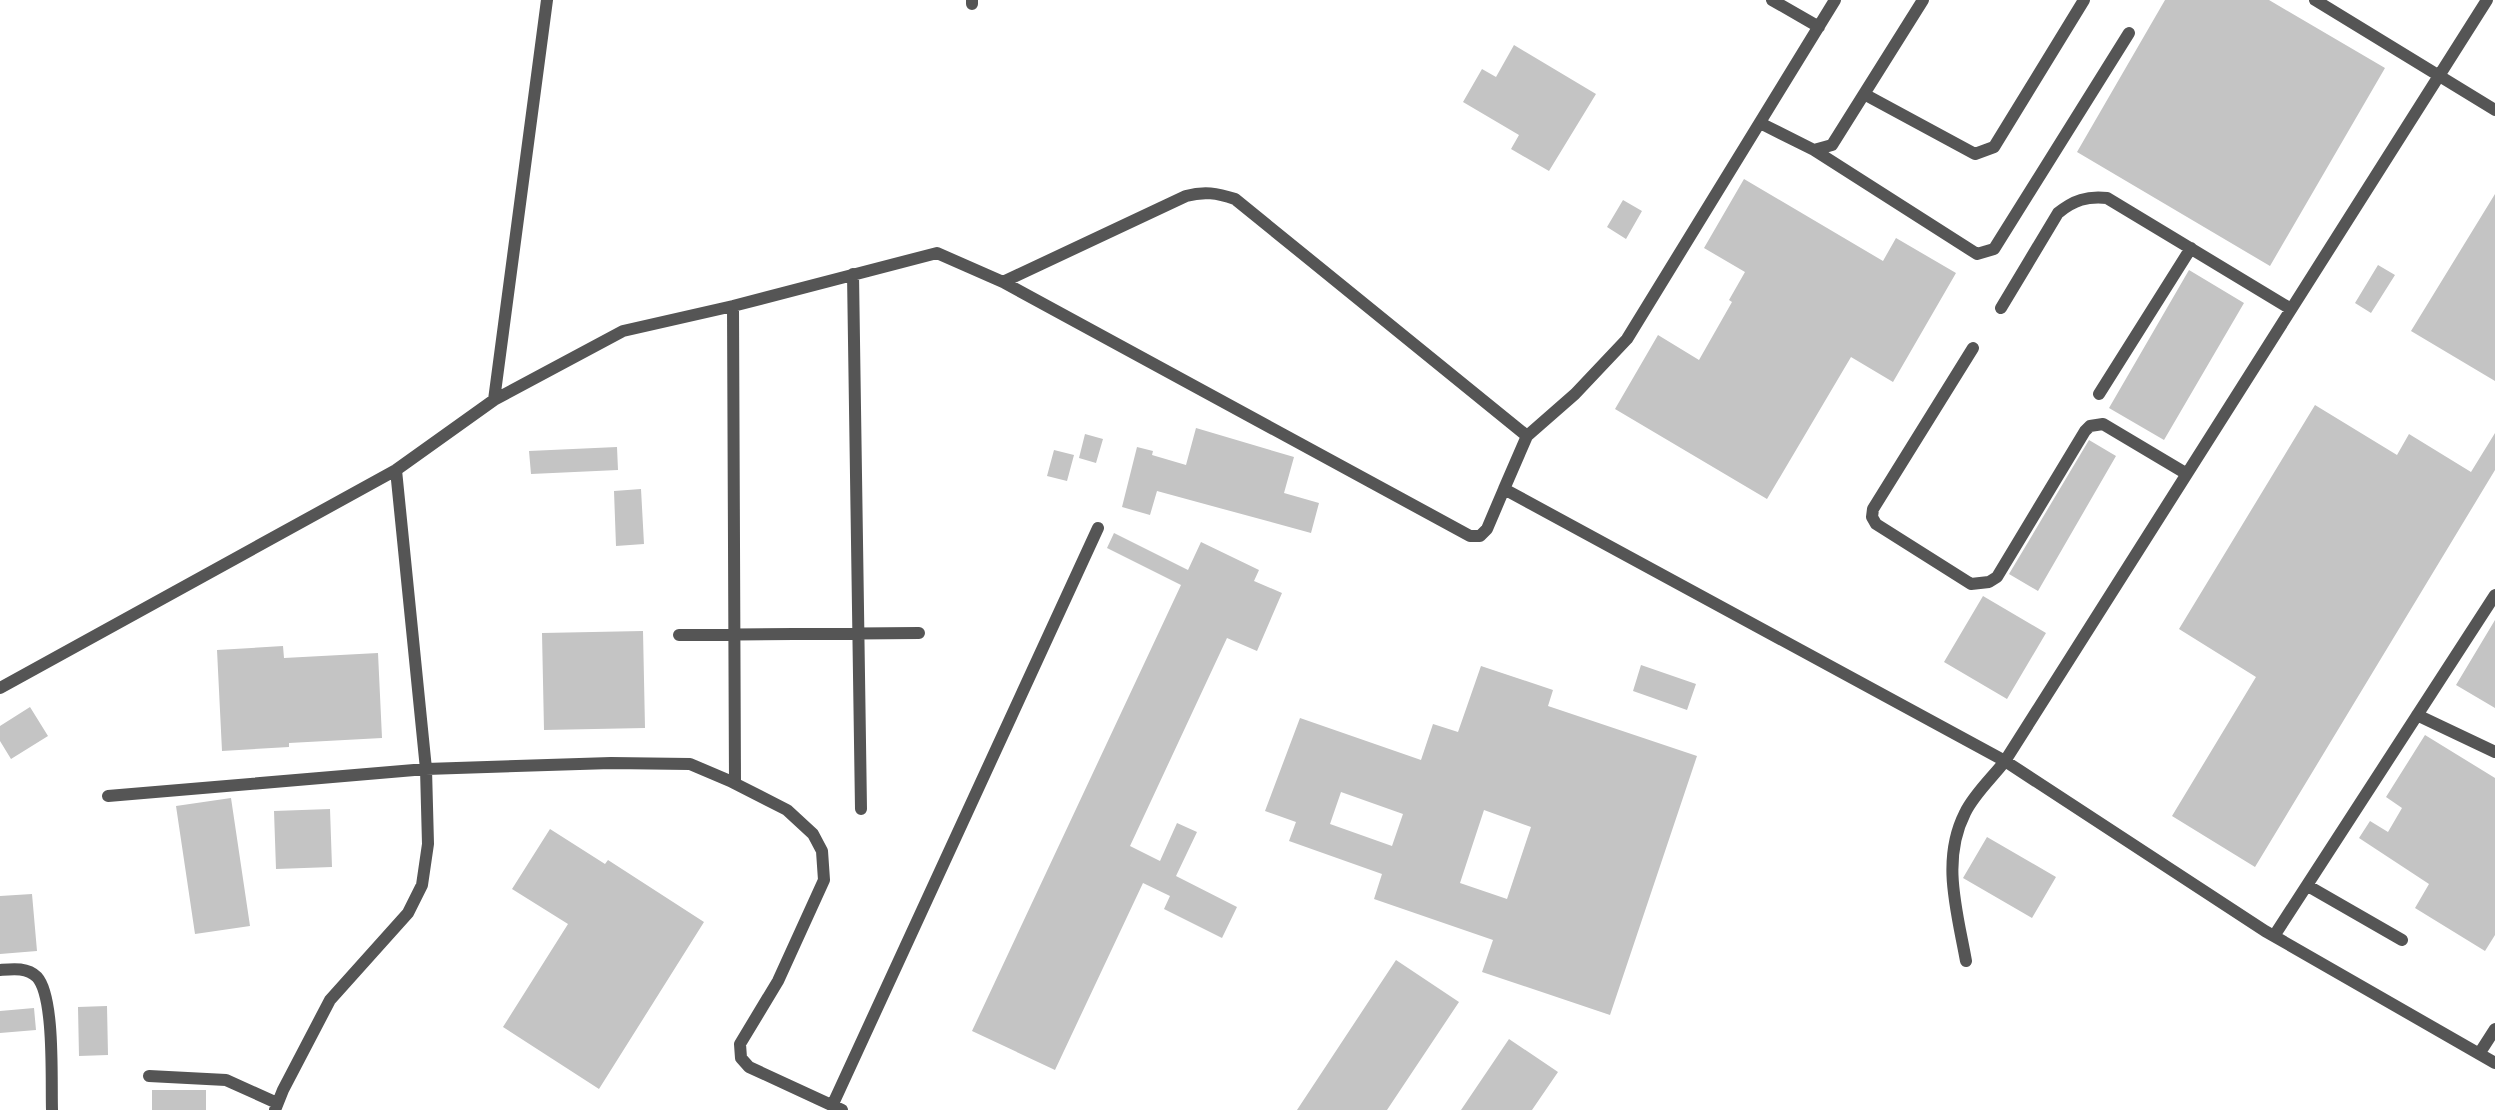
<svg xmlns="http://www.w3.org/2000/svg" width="2495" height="1110" viewBox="0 0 2495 1110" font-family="'Roboto Condensed',sans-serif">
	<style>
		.building { fill: #c4c4c4; fill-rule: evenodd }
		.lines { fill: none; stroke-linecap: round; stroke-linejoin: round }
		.minor { stroke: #555; stroke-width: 12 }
	</style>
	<rect width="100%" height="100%" fill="#fff"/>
	<path class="building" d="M2165 0H2269L2385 68 2270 266 2077 152Z
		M1514 45 1596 94 1549 171 1511 149 1519 135 1463 102 1482 69 1496 77Z
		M1744 179 1883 261 1896 238 1956 273 1893 382 1851 357 1767 499 1615 409 1658 335 1699 360 1732 302 1729 300 1745 272 1704 248Z
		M2495 194V381L2411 331Z
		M1623 200 1642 211 1626 239 1607 227Z
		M2378 265 2395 275 2371 313 2355 303Z
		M2189 270 2244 303 2164 440 2109 408Z
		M2315 405 2397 455 2409 434 2471 472 2495 433V470L2255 867 2172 816 2256 677 2179 629Z
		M1196 428 1294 457 1284 493 1319 503 1311 533 1157 491 1150 515 1122 507 1137 447 1153 451 1152 455 1186 465Z
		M1085 434 1103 439 1096 463 1079 458Z
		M2089 440 2116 456 2038 591 2009 574Z
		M617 447 618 470 531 474 529 451Z
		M1054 450 1074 455 1067 481 1047 476Z
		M641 489 644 544 616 546 614 491Z
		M1114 533 1188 570 1201 542 1259 570 1254 581 1282 593 1257 651 1227 638 1130 846 1160 861 1177 823 1197 832 1176 876 1237 907 1222 938 1164 909 1170 896 1143 883 1055 1070 972 1031 1181 585 1107 548Z
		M1983 596 2046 633 2007 699 1944 662Z
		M2495 620V708L2456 685Z
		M643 631 645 728 544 730 542 633Z
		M283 646 284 658 378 653 382 738 289 743V747L222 751 217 650Z
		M1641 665 1696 684 1687 710 1633 691Z
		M1481 666 1553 690 1548 706 1697 756 1610 1015 1482 972 1493 940 1374 899 1382 874 1289 841 1296 822 1265 811 1300 718 1421 760 1433 724 1458 732ZM1341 792 1403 814 1392 846 1330 824ZM1484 810 1531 827 1507 899 1460 883Z
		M30 707 48 736 11 759 0 741V726Z
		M2425 735 2495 778V935L2485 951 2415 908 2429 884 2359 838 2370 821 2388 832 2402 808 2386 797Z
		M231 798 250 926 195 934 176 806Z
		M330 809 332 867 276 869 274 811Z
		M550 829 605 864 608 860 704 922 599 1089 503 1027 568 924 512 889Z
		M1987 837 2056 877 2032 918 1963 878Z
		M32 894 37 951 0 954V896Z
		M1396 960 1459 1002 1387 1110H1297Z
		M107 1006 108 1055 79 1056 78 1007Z
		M34 1008 36 1030 0 1033V1011Z
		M1509 1039 1558 1072 1532 1110H1461Z
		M152 1090H206V1110H152Z"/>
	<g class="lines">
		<path class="minor" d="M1772 0 1819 27
			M2315 0 2495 110
			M972 4V0
			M1864 94 1975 154 1994 147 2084 0
			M1760 123 1814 150 1832 145 1923 0
			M1814 150 1977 254 1994 249 2129 33
			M853 274 861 809
			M1003 282 1186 196C1204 191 1217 193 1235 199L1527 436
			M733 306 735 783
			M2001 308 2058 213C2074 200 2087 196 2107 198L2291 309
			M1973 348 1873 509 1872 517 1876 524 1971 584 1989 582 1997 577 2085 431 2090 426 2103 424 2187 474
			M2099 394 2191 248
			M494 400 547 0
			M1504 489 1527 436 1575 394 1627 339 1835 0
			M679 635 919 633
			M0 688 396 470 494 400 623 331 733 306 937 253 1003 282 1470 536H1480L1487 529 1504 489 2005 761 2265 931 2495 1063
			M2417 715 2495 752
			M108 796 426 769 611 763 690 764 730 781 787 810 813 834 822 851 824 880 778 981 740 1044 741 1058 749 1067 842 1110
			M2308 886 2402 940
			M2274 936 2495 595
			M1966 961C1957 911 1941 860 1965 813 1974 794 1993 777 2005 761L2487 0
			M0 970C12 969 27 967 37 977 55 997 51 1081 52 1110
			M2479 1054 2495 1029
			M149 1076 226 1080 277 1103
			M832 1106 1098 528
			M275 1110 283 1090 330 1000 408 913 422 885 428 844 426 769 396 470"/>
	</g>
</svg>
